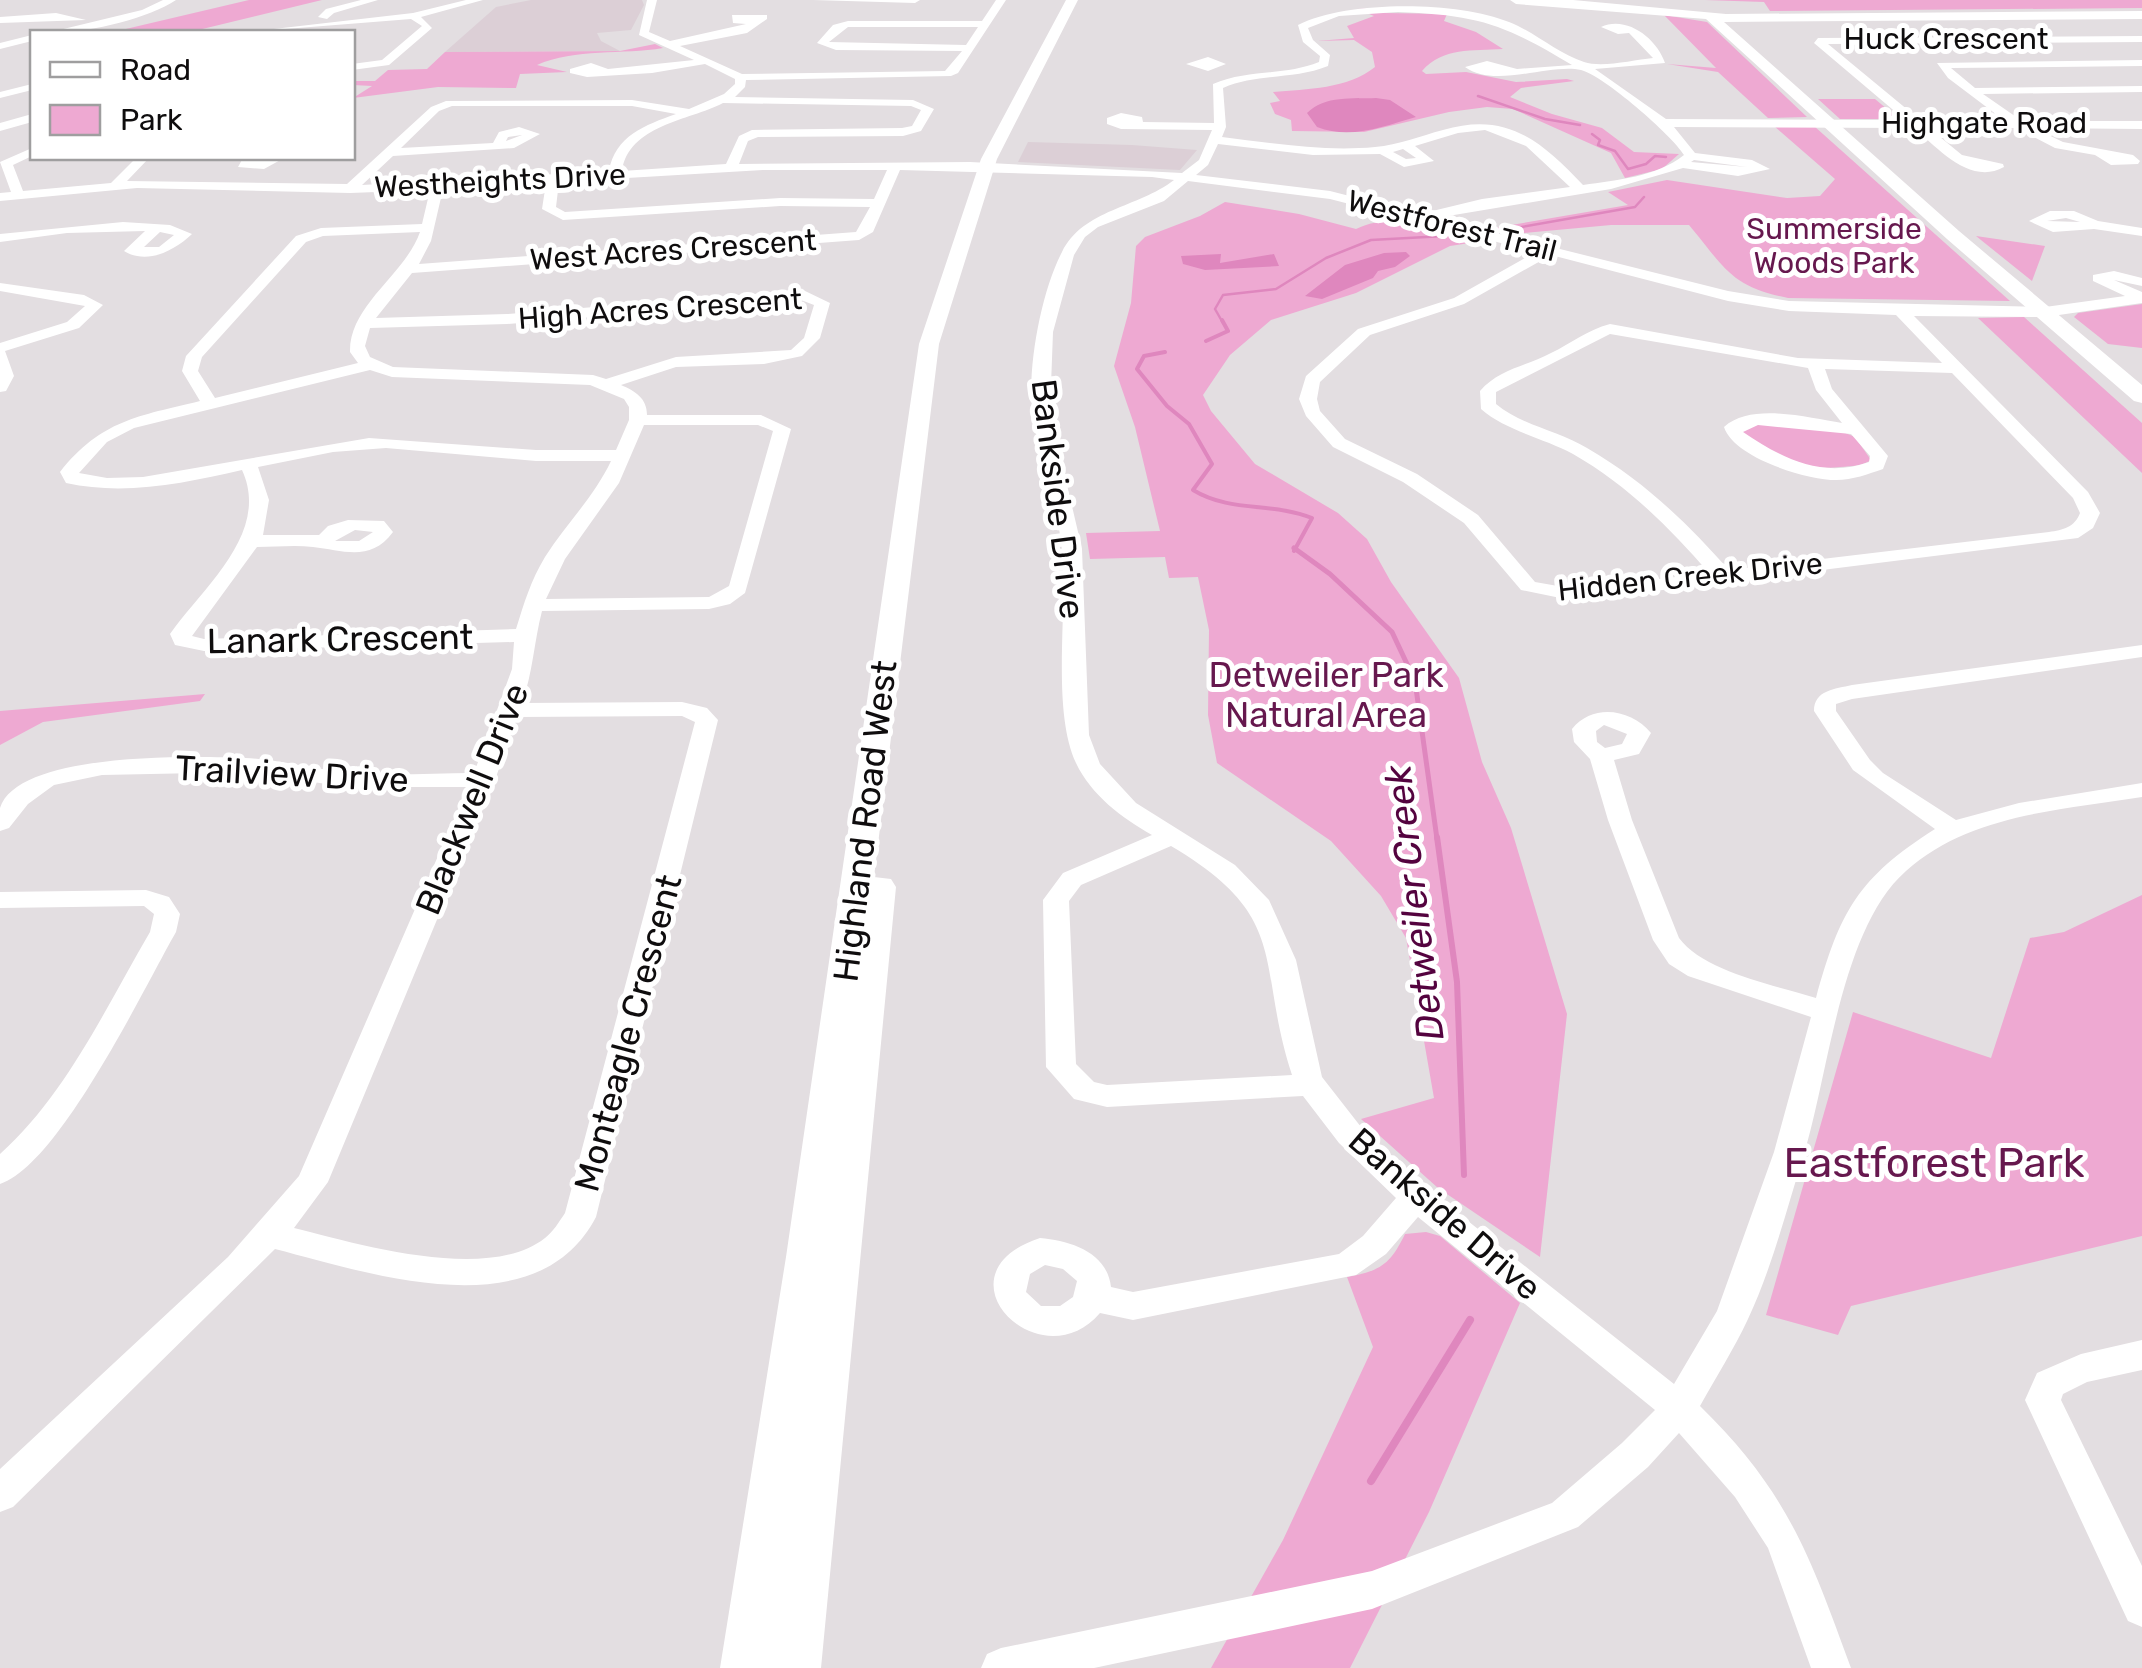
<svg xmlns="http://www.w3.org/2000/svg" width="2142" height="1668" viewBox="0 0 2142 1668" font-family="Rubik,sans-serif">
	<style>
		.built { fill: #dccfd6 }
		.green { fill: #eea9d2 }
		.water { fill: #df87be }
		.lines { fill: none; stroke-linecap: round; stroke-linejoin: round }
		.stream-far4 { stroke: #df87be; stroke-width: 2.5 }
		.stream-far3 { stroke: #df87be; stroke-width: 4 }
		.stream-far2 { stroke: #df87be; stroke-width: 5 }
		.stream-far1 { stroke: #df87be; stroke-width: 6 }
		.stream { stroke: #df87be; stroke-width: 8 }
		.minor { fill: #fff; fill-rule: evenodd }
		.major { fill: #fff; fill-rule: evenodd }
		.labels { text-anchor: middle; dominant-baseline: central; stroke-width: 10; stroke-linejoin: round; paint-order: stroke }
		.far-street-label { font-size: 30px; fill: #0f0d0e; stroke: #fff }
		.far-park-label { font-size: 30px; fill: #66184e; stroke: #fff }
		.street-label { font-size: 35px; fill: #0f0d0e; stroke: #fff }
		.park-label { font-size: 35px; fill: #66184e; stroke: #fff }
		.water-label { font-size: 38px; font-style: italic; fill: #54033f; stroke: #fff }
		.near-park-label { font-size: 42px; fill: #66184e; stroke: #fff }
	</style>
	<rect width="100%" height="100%" fill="#e3dee1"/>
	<path class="built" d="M531 0H642L644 5 631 30 597 33 601 41 620 51 445 52 496 7Z
		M1028 142 1132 145 1197 150 1180 170 1018 162Z"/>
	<path class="green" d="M249 0H322L190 32H113Z
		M1705 0H2142V8L1770 11 1764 2Z
		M1377 8 1385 13 1447 14 1444 21 1476 32 1503 49C1472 51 1443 47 1422 71L1426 74 1466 72 1516 82 1567 79 1574 81 1521 88 1510 97 1552 114 1602 128 1634 152 1679 154 1662 169 1625 178 1611 153 1513 109 1487 107 1449 112 1364 132 1292 131 1291 120 1275 114 1270 103 1280 101 1273 92C1307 89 1348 89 1375 67L1372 52 1354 40 1317 41 1354 38 1347 26 1374 16 1357 9Z
		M1664 15 1707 22 1807 117 1768 118 1718 72 1667 64 1716 68Z
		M655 44 663 48C623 55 575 48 537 65L567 72 520 74 516 88 438 87 353 98 372 86 353 85V81H375L388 70 427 69 445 52 620 51Z
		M1818 99H1875L1899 119H1840Z
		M1774 126H1814L2010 301 1788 298C1731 287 1725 268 1689 225H1611L1513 234 1494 228 1628 205 1608 192 1667 180 1787 198 1820 196 1835 179Z
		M1225 202 1299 214 1356 229C1397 209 1442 230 1483 241L1450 246 1356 293 1271 320 1230 355 1203 395 1211 411 1255 464 1338 513 1367 539 1391 582 1459 678 1482 762 1511 828 1567 1014 1540 1257 1438 1188 1361 1119 1434 1098 1406 938 1381 896 1331 841 1217 763 1208 715 1209 630 1198 577 1169 578 1165 557 1090 559 1086 533 1160 531 1135 427 1114 366 1131 303 1136 246 1145 237 1200 216Z
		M1976 236 2045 246 2032 281Z
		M2142 304V348L2108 344 2074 317 2078 313Z
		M2024 317 2142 423V473L1978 318Z
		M1753 423 1843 432 1855 437 1871 460C1862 466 1852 466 1840 467 1802 472 1776 453 1744 434L1742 430Z
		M205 694 200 701 43 722 0 745V711Z
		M2142 895V1236L1851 1306 1838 1335 1766 1315 1853 1012 1991 1058 2030 938 2064 932Z
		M1426 1232 1440 1236 1520 1303 1429 1512 1350 1668H1211L1283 1540 1373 1347 1347 1277C1380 1271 1390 1265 1405 1234Z"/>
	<path class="water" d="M1376 98 1390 100 1416 117C1384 126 1351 140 1317 127L1307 113C1325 95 1353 99 1376 98Z
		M1384 253 1406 252 1410 256 1395 267 1378 271 1373 278 1322 299 1305 296 1345 265Z
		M1221 254 1220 263 1274 254 1279 266 1205 270 1183 264 1181 256Z"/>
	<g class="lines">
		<path class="stream-far4" d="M1478 96 1545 119 1580 125
			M1592 134 1600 140 1598 145 1615 151 1628 169 1646 164 1655 156 1666 157
			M1510 229 1635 207 1644 197
			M1223 323 1215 309 1223 295 1276 289 1326 258 1371 240 1445 236"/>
		<path class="stream-far3" d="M1206 341 1228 331 1222 320
			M1165 352 1144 356 1137 369 1167 406 1189 424 1212 464 1193 490C1231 513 1272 502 1312 518L1294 551"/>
		<path class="stream-far2" d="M1294 548 1330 574 1392 632 1415 681 1437 839"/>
		<path class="stream-far1" d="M1437 837 1457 982 1464 1175"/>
		<path class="stream" d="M1371 1481 1470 1320"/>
		<path class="minor" d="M163 0H176C148 19 84 34 51 32L142 10Z
			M361 0H378L334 13 327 19 318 17 326 9Z
			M466 0H483L421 17 432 28 389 65 352 70V64L382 60 422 26 411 19 248 32 413 13Z
			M647 0H657L649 32 670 41 746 24 733 23 732 15H767V19L747 33 680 46 742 74 945 71 962 51 836 50 817 43 833 25 848 21H982L996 0H1006L958 73 951 76 746 80 745 87 735 97 913 100 934 109 921 131 903 136 758 137 748 141 739 164 970 162 1182 173 1199 160 1212 130 1121 129 1107 124V118L1121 113 1142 117 1143 122 1214 123 1213 84C1247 69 1285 76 1319 62L1320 56 1303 42 1298 25C1347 0 1457 1 1509 22 1535 32 1558 54 1584 62 1602 68 1633 60 1653 58L1629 33 1618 34 1601 27C1627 15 1657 39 1665 63L1595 69 1666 119 1905 120 1814 43 1818 38 2142 36V42L1828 44 1920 120 2005 121 1948 78 1937 63 2142 60V66L1951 68 1975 88 2142 86V92L1983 94 2022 121H2142V129L2034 128 2063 142 2133 155 2140 161 2138 164 2111 165 2095 155 2055 148 2017 128H1929L1962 155 2003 164 2004 167C1970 186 1938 148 1914 128L1674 127 1695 153 1752 160 1770 169 1738 176 1683 168 1611 189 1436 218 1728 291 1789 301 2045 307 2125 296 2093 281V275L2114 271 2142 278V286L2114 280 2142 292V303L2045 317 1914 316 2088 492 2100 513 2093 528 2078 538 1575 601 1521 590 1464 523 1403 482 1333 447 1306 416 1299 399 1306 376 1358 329 1454 298 1536 252 1330 199 1188 181 1164 201 1098 227 1085 237 1074 255 1053 332 1050 412 1082 549 1089 735 1100 764 1136 803 1235 865 1269 900 1296 960 1322 1077 1361 1127 1425 1187 1674 1384 1717 1311 1774 1152 1811 1017 1688 976 1669 964 1653 940 1608 820 1590 759 1574 742 1572 729C1593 703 1631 709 1651 733L1639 754 1614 760 1632 820 1679 938C1704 972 1775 985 1816 998 1840 911 1858 878 1935 829L1853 770 1814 711C1814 690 1835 689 1852 685L2142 645V657L1852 699 1836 704V711L1870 760 1883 773 1956 820 2019 803 2142 783V797C2062 810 1969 814 1906 871 1841 928 1829 1072 1804 1154 1787 1208 1772 1268 1748 1319 1734 1349 1716 1377 1700 1406 1788 1492 1810 1556 1851 1668H1811L1768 1548 1735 1497 1679 1433 1648 1467 1578 1527 1372 1609 1094 1668H981L987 1654 1001 1648 1372 1571 1552 1503 1622 1443 1655 1410 1418 1217 1386 1254 1356 1275 1133 1320 1100 1313C1040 1383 931 1274 1040 1238 1071 1241 1107 1252 1111 1287L1133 1292 1339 1254 1363 1236 1396 1198 1339 1143 1303 1096 1107 1107 1074 1099 1046 1067 1043 900 1063 873 1152 835C1122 818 1091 795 1076 763 1051 709 1068 612 1062 551 1058 505 1040 461 1033 416 1026 371 1041 292 1062 252 1083 209 1138 208 1174 180L1152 177 900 170 873 232 859 240 412 273 376 318 507 314 803 290 830 303 820 338 802 356 764 364 676 367 621 385C635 391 647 398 647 415H761L791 429 745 593 730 604 709 609 542 611C534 642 533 672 522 703L682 702 707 708 718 720 596 1217C537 1330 372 1274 275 1249L13 1507 0 1512V1469L228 1257 299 1176 468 787H346L247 772 102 775 54 785 28 804 9 828 0 831C0 824 0 814 0 808 18 751 196 756 245 758 278 759 311 769 344 772 386 777 431 773 474 773L512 669 514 642 204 651 175 645 170 634C203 587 271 533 242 470 185 483 125 496 66 483L60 472C101 420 139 416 200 401L182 371 186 356 296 236 321 228 422 224 430 190 350 193 137 188 0 201V193L11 192 0 162 32 148V156L13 165 23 191 111 183 136 158H149L127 181 347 184 431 107 446 101 632 100 689 109 724 94 735 84V79L705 64 652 73 587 77 570 73V69L591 63 608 69 694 60 639 35ZM1398 12C1478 15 1504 24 1572 65L1517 69 1487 61 1465 67C1494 89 1550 63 1581 70 1604 76 1672 135 1684 155 1656 177 1617 180 1583 185 1541 141 1507 111 1443 130 1420 136 1399 145 1375 147 1324 152 1272 143 1222 137L1226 127 1223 88C1256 73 1294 80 1328 66L1330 55 1313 40 1308 28 1339 16ZM848 27H978L966 45 829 42ZM723 103 911 106 921 110 912 126 902 128 752 130 739 136 726 164 622 171C629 125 688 121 723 103ZM452 106H632L676 114C645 125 615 136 609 171L362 185 393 156 514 148 540 134 519 127 499 132 493 143 401 148 439 111ZM1485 130 1526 146 1570 187 1482 199 1420 214 1330 191 1196 175 1208 165 1218 144 1313 155 1380 154 1404 167 1434 161 1415 146 1458 133ZM522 135 506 141 508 137ZM1403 149 1416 158 1406 159 1393 152ZM1694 160 1747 167 1691 162ZM763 170H887L874 199 780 198 565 212 556 207 559 182ZM546 183 542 209 563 220 780 206 870 207 856 232 419 264 431 241 443 189ZM420 232C405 275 349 305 350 352L358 363 215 398 198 371 202 357 306 242 323 236ZM1551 255 1728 301 1789 311 1896 315 1942 363 1798 358 1610 324C1587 330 1572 343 1551 353 1527 366 1499 369 1480 391L1481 409C1506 431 1544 438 1573 454 1627 485 1668 526 1709 573L1575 589 1535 582 1478 515 1417 474 1345 439 1320 411 1317 399 1320 382 1370 335 1464 304ZM801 300 814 305 804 338 791 350 676 357 606 379 593 375 393 367 370 357 365 346 370 328 507 324ZM1610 334 1808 368 1816 390 1842 423C1808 418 1752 402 1724 427 1734 458 1807 480 1836 480 1853 480 1868 474 1883 469L1888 456 1832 389 1825 369 1952 373 2073 498 2080 513C2075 527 2063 530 2049 532L1729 570C1686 522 1644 481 1587 448 1559 431 1521 425 1496 404V392ZM370 370 392 377 590 385 624 399 629 407V420L616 450H536L369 438 143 477 107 478 79 473 107 442 134 428ZM644 425H758L773 431 729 586 709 597 546 599 565 559 619 483ZM1758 425 1851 434 1870 456 1869 462C1822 479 1781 458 1743 432ZM386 448 536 461H611C594 497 566 524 545 557 531 580 524 603 516 629L204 639 192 636 257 547C275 547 295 545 313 547 343 550 370 563 393 532L384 521 348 520 328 526 319 535H263L269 500 258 467 333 452ZM355 530 373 532 359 541H335ZM682 716 695 722 565 1213C559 1222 553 1232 545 1238 488 1283 358 1244 294 1228L328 1182 495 780 517 717ZM1604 725 1627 734 1622 744 1605 748 1597 742 1596 731ZM1171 846C1293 918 1255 962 1292 1075L1107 1085 1094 1082 1076 1064 1069 901 1081 885ZM1045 1265 1063 1269 1077 1281 1073 1297 1060 1306H1041L1026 1292 1030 1274Z
			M813 0H920L915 3Z
			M56 13 86 20 0 23V17Z
			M32 35V41L0 49V43Z
			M1208 57 1226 64 1208 71 1186 64Z
			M32 84V90L0 98V92Z
			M32 114V122L0 131V123Z
			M243 158 262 161 284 158 264 169 238 167Z
			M2050 211H2074L2098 221 2142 228V236L2094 229 2053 232 2029 221ZM2066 218 2080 222 2047 221Z
			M123 222 170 225 192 234C174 251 147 265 124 251L145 231 67 233 0 242V234ZM160 232 174 235 159 247H144Z
			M0 283 84 295 103 305 79 328 5 351 14 376 6 391 0 392V343L67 322 85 306 0 291Z
			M146 890 169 897 180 914 176 932C144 988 59 1165 0 1184V1154C66 1095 106 1007 150 932L154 914 144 906 0 908V892Z
			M2142 1340V1370L2087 1382 2063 1394 2061 1400 2142 1566V1627L2128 1621 2025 1400 2037 1373 2081 1354Z"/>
		<path class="major" d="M1066 0H1078L997 159 939 344 874 877 891 879 896 887 821 1668H720L786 1257 919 344 981 159Z
			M1510 0H1573L1726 14 2142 11V19L1724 22 1959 231 2142 385V403L2134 401 1947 239 1706 19 1516 4Z"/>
	</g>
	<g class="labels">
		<g class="far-street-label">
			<text x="1946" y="39">Huck Crescent</text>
			<text x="1984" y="123">Highgate Road</text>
			<text transform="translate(500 181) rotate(-3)">Westheights Drive</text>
			<text transform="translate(1452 226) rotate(14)">Westforest Trail</text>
			<text transform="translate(673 250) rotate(-4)">West Acres Crescent</text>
			<text transform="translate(660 309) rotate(-4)">High Acres Crescent</text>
			<text transform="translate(1690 577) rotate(-6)">Hidden Creek Drive</text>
		</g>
		<g class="far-park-label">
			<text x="1834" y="229">Summerside<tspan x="1834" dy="34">Woods Park</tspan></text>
		</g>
		<g class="street-label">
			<text transform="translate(1058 499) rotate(83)">Bankside Drive</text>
			<text transform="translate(340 639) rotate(-1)">Lanark Crescent</text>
			<text transform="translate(292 774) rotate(3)">Trailview Drive</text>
			<text transform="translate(472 799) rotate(-68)">Blackwell Drive</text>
			<text transform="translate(865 821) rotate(-83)">Highland Road West</text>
			<text transform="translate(628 1033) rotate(-75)">Monteagle Crescent</text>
			<text transform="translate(1445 1214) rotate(41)">Bankside Drive</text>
		</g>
		<g class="park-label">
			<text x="1326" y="675">Detweiler Park<tspan x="1326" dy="40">Natural Area</tspan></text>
		</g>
		<g class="water-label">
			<text transform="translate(1414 903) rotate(-97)">Detweiler Creek</text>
		</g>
		<g class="near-park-label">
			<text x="1934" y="1163">Eastforest Park</text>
		</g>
	</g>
	<rect x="30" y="30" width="325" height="130" fill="#ffffff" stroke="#9f9e9f" stroke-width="2.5"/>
	<rect x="50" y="62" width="50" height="15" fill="#ffffff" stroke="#9f9e9f" stroke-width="2.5"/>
	<text x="120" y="80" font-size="30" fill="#0f0d0e">Road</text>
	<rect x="50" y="105" width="50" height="30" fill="#eea9d2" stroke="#9f9e9f" stroke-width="2.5"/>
	<text x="120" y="130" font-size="30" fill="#0f0d0e">Park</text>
</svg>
